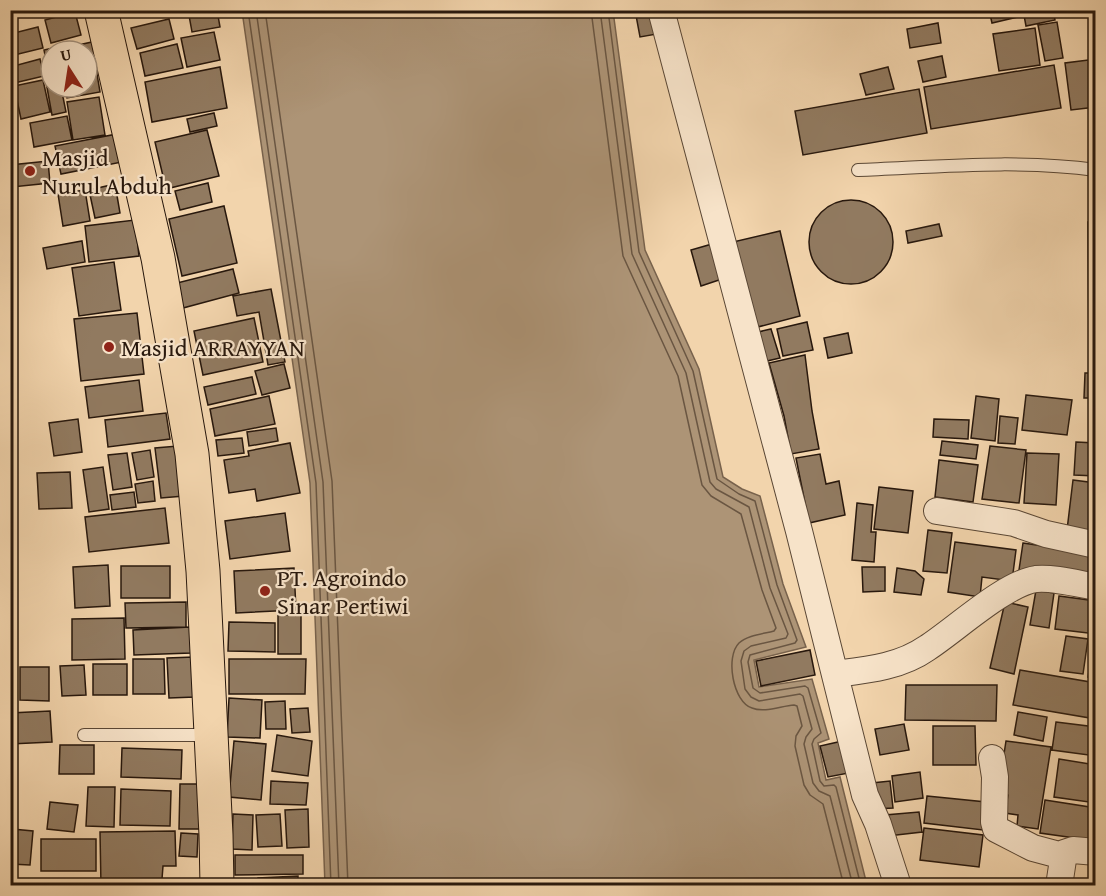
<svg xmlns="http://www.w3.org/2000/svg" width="1106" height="896" viewBox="0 0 1106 896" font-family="'Gentium Book Plus',serif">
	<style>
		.water { fill: #ad9476; stroke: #78624c; stroke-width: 1.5 }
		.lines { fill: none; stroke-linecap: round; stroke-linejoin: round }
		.shore { stroke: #6a5642; stroke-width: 1.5 }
		.building { fill: #917a60; stroke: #28180d; stroke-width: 1.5 }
		.service-casing { stroke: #5a4735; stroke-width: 14 }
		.minor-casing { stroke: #5a4735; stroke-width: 28 }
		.trunk-casing { stroke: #28180d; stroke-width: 35 }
		.service { stroke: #f7e3c9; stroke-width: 12 }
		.minor { stroke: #f7e3c9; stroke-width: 26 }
		.trunk { stroke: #f2d4ac; stroke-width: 33 }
		.poi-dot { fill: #8f2418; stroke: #f7e3c9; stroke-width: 2 }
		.labels { text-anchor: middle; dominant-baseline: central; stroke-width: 4.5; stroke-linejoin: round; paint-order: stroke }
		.poi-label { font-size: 24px; fill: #28180d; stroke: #f7e3c9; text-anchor: start }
	</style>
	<rect width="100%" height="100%" fill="#f2d4ac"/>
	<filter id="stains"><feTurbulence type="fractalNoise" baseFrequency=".00333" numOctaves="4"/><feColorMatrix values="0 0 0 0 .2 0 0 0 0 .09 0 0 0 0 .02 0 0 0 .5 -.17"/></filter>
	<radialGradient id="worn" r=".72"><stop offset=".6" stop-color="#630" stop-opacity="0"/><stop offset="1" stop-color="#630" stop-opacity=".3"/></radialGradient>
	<path class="water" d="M242 11H613L645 250 699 369 723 477 742 489 760 496 783 584 806 647 754 660 759 687 812 679 829 739 818 743 826 780 840 777 867 885H325L310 483Z"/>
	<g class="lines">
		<path class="shore" d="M248 10 316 483 331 886
			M256 10 323 482 339 886
			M265 10 332 481 348 886
			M591 10 623 256 678 376 702 485 711 496 741 514 762 590 776 628 774 631C763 634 748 635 739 643 725 657 733 702 752 708 764 713 781 706 794 705L797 706 802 726 796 736 795 746 804 785 810 795 823 804 844 886
			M600 10 632 254 686 373 710 482 716 489 749 507 770 588 788 634 786 638 751 646 744 651 741 661 745 689 751 697 759 701 800 694 803 696 812 729 806 737 804 744 813 783 819 791 830 796 853 886
			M608 10 639 252 693 371 717 479 739 494 755 501 777 585 797 640 795 643 750 655 748 662 753 688 760 693 805 686 808 688 821 733 814 739 812 744 820 781 824 786 834 785 836 787 861 886"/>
	</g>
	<path class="building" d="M128 10H151L130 17Z
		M188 10H217L220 27 192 32Z
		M635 10H652L657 34 640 37Z
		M989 10H1017L1018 17 992 23Z
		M1023 10H1053L1055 20 1026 26Z
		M75 12 81 35 51 43 45 20Z
		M169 19 174 39 137 49 131 28Z
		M1057 22 1063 58 1045 61 1038 25Z
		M938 23 941 43 910 48 907 29Z
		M38 27 43 48 10 56V34Z
		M1035 28 1040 65 999 71 993 34Z
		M214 32 220 60 187 67 181 38Z
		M92 42 97 62 87 65V51H60V49Z
		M177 44 183 68 145 76 140 53Z
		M57 47 58 51H51V75H49L44 50Z
		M942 56 946 77 923 82 918 61Z
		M40 59 44 76 10 84V67Z
		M1096 59V107L1071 110 1065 63Z
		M1054 65 1061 108 931 129 924 87Z
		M220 67 227 108 152 122 145 82Z
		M888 67 894 89 866 95 860 74Z
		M96 68 100 92 67 98 65 87H87V70Z
		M43 80 50 112 21 119 14 86Z
		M51 81V87H61L66 112 52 115 46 82Z
		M919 89 927 133 803 155 795 111Z
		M99 97 105 135 73 140 67 102Z
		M214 113 217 126 190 132 187 119Z
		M67 116 72 140 34 147 30 123Z
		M207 130 219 176 166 189 155 142Z
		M117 134 122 162 61 174 55 146Z
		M48 161 50 183 12 187 10 165Z
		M208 183 212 202 180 210 175 191Z
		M115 184 120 213 95 218 89 190Z
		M85 190 90 221 63 226 58 194Z
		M809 242a42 42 0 1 1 84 0a42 42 0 1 1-84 0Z
		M224 206 237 263 182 276 169 219Z
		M135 220 139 256 89 262 85 226Z
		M1088 222H1096V353H1089Z
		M939 224 942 236 908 243 906 231Z
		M780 231 800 316 754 328 733 242Z
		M82 241 85 262 47 269 43 248Z
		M712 244 722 279 701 286 691 250Z
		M114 262 121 310 79 316 72 268Z
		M233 269 239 293 183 308 177 283Z
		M271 289 285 362 268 365 259 312 237 316 233 296Z
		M137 313 144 374 81 381 74 319Z
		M254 318 263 362 203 375 194 331Z
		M807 322 813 350 783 356 777 329Z
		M771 329 780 358 767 361 758 332Z
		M848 333 852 353 828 358 824 338Z
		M805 355 812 411 819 449 791 454 784 416 769 363Z
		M284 364 290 388 262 395 255 371Z
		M1085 373H1096V398H1084Z
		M252 377 256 394 208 405 204 387Z
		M139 380 143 411 89 418 85 387Z
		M1026 395 1072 400 1067 435 1022 430Z
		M269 396 275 424 215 436 210 409Z
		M976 396 999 399 995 441 971 438Z
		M166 413 170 439 108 447 105 420Z
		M1000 416 1018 418 1015 444 998 443Z
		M78 419 82 452 54 456 49 423Z
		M934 419 969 420 968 439 933 437Z
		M276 428 278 441 249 446 247 432Z
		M242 438 244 453 218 456 216 440Z
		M942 441 978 445 976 459 940 455Z
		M1076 442 1096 443V476L1074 475Z
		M290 443 300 493 257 501 255 489 229 493 224 460 249 456 248 451Z
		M178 446 184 496 161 498 155 448Z
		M990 446 1026 450 1019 503 982 499Z
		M150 450 154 477 137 480 132 453Z
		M127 453 132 487 113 490 108 455Z
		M1027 453 1059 454 1056 505 1024 503Z
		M820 454 826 484 839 481 845 515 809 523 796 458Z
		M939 460 978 465 973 502 935 497Z
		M103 467 109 509 89 512 83 470Z
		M70 472 72 508 39 509 37 473Z
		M1073 480 1096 483V533L1067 530Z
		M153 481 155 501 138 503 135 484Z
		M879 487 913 491 908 533 874 529Z
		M134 492 136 507 112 510 110 495Z
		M857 503 873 505 871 532H876L874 562 852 560Z
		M165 508 169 543 89 552 85 517Z
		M285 513 290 551 230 559 225 521Z
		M928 530 952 533 947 573 923 571Z
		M955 542 1016 550 1012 581 982 577 980 597 948 592Z
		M1023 543 1096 554V581L1019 570Z
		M108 565 110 606 75 608 73 567Z
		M121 566H170V598H121Z
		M862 567H885V591L863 592Z
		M294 568 296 610 236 613 234 571Z
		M897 568 915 571 924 579 921 595 894 592Z
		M1036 590 1054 593 1049 628 1030 625Z
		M1059 596 1096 601V634L1055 629Z
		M186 602V627L126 628 125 603Z
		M1005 602 1028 607 1014 674 990 668Z
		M278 615H301V654H278Z
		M124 618 125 659 72 660V619Z
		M229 622 275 623V652L228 651Z
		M190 627 191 653 134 655 133 630Z
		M1066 636 1088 639 1083 674 1060 671Z
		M1094 640H1096V678L1088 677Z
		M810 650 815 675 761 686 756 661Z
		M194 657 195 697 169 698 167 658Z
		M133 659H164L165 694H133Z
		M229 659H306L305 694H229Z
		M93 664H127V695H93Z
		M84 665 86 695 62 696 60 666Z
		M20 667H49V701L20 700Z
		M1020 670 1096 683V719L1013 705Z
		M906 685H997L996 721 905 720Z
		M229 698 262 700 260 738 227 737Z
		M285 701 286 729H266L265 702Z
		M308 708 310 732 292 733 290 709Z
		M50 711 52 742 10 744V713Z
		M1018 712 1047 717 1043 741 1014 735Z
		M1056 722 1096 727V756L1052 750Z
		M904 724 909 750 880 755 875 729Z
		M933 726H975L976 765H933Z
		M277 735 312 741 308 776 272 771Z
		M847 740 854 772 828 777 820 746Z
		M234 741 266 744 261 800 229 797Z
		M1006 741 1051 747 1038 829 1017 826 1018 815 1005 813 1008 795 998 793Z
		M60 745H94V774H59Z
		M122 748 182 750 181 779 121 777Z
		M1059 759 1096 765V803L1054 797Z
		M920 772 923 798 895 802 892 776Z
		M271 781 308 783 306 805 270 804Z
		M890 781 893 808 875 809 872 783Z
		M180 784H203L202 829H179Z
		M88 787H115L114 827 86 826Z
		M121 789 171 791 170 826 120 825Z
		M927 796 986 802 983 830 924 823Z
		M1045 800 1096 808V841L1040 833Z
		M50 802 78 805 74 832 47 829Z
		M308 809 309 847 287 848 285 810Z
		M919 812 922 832 888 836 885 815Z
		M233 814 253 815 252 850 232 849Z
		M280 814 282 846 258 847 256 815Z
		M924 828 983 835 979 867 920 860Z
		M12 829 33 831 30 865 10 864Z
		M175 831 176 866H163L162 879H146V886H101L100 832Z
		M181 833 198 834 197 857 179 856Z
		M41 839H96V871H41Z
		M235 855H303V874L235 875Z
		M1093 857H1096V886H1087Z
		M298 876V886H258V878Z
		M46 881H96V886H46Z
		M254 881V886H233V882Z"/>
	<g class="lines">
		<defs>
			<path id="service" d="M858 170C936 167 1017 159 1096 170
				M84 735H210"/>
			<path id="minor" d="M661 10 799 531 865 795 878 824 898 886
				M937 511 1014 523 1046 534 1096 545
				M835 674C867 670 900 667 927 648 955 630 1004 584 1036 579 1052 577 1079 584 1096 587
				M992 758 995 777 994 822 996 829 1033 848 1063 856
				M1059 886 1064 853 1073 850 1096 852"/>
			<path id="trunk" d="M101 10 158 258 192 454 203 571 216 835 217 886"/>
		</defs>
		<use href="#service" class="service-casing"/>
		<use href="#minor" class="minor-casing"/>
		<use href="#trunk" class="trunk-casing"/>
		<use href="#service" class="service"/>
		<use href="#minor" class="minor"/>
		<use href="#trunk" class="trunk"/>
	</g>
	<g class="poi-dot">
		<circle cx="30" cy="171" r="6"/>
		<circle cx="109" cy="347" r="6"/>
		<circle cx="265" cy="591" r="6"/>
	</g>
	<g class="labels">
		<g class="poi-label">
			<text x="42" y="157">Masjid<tspan x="42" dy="28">Nurul Abduh</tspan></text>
			<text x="121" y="347">Masjid ARRAYYAN</text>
			<text x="277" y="577">PT. Agroindo<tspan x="277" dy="28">Sinar Pertiwi</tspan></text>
		</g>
	</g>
	<rect width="1106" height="896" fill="none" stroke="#f2d4ac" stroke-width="36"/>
	<rect x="12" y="12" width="1082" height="872" fill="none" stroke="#28180d" stroke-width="3"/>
	<rect x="18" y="18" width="1070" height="860" fill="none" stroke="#28180d" stroke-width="1.5"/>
	<g transform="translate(69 69) rotate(348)"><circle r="28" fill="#f7e3c9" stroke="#a4927e" stroke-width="1.5"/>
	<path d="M0-4.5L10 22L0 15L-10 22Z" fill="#8f2418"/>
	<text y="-9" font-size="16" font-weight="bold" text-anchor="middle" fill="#28180d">U</text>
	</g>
	<rect width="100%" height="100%" filter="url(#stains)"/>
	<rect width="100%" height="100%" fill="url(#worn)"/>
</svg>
